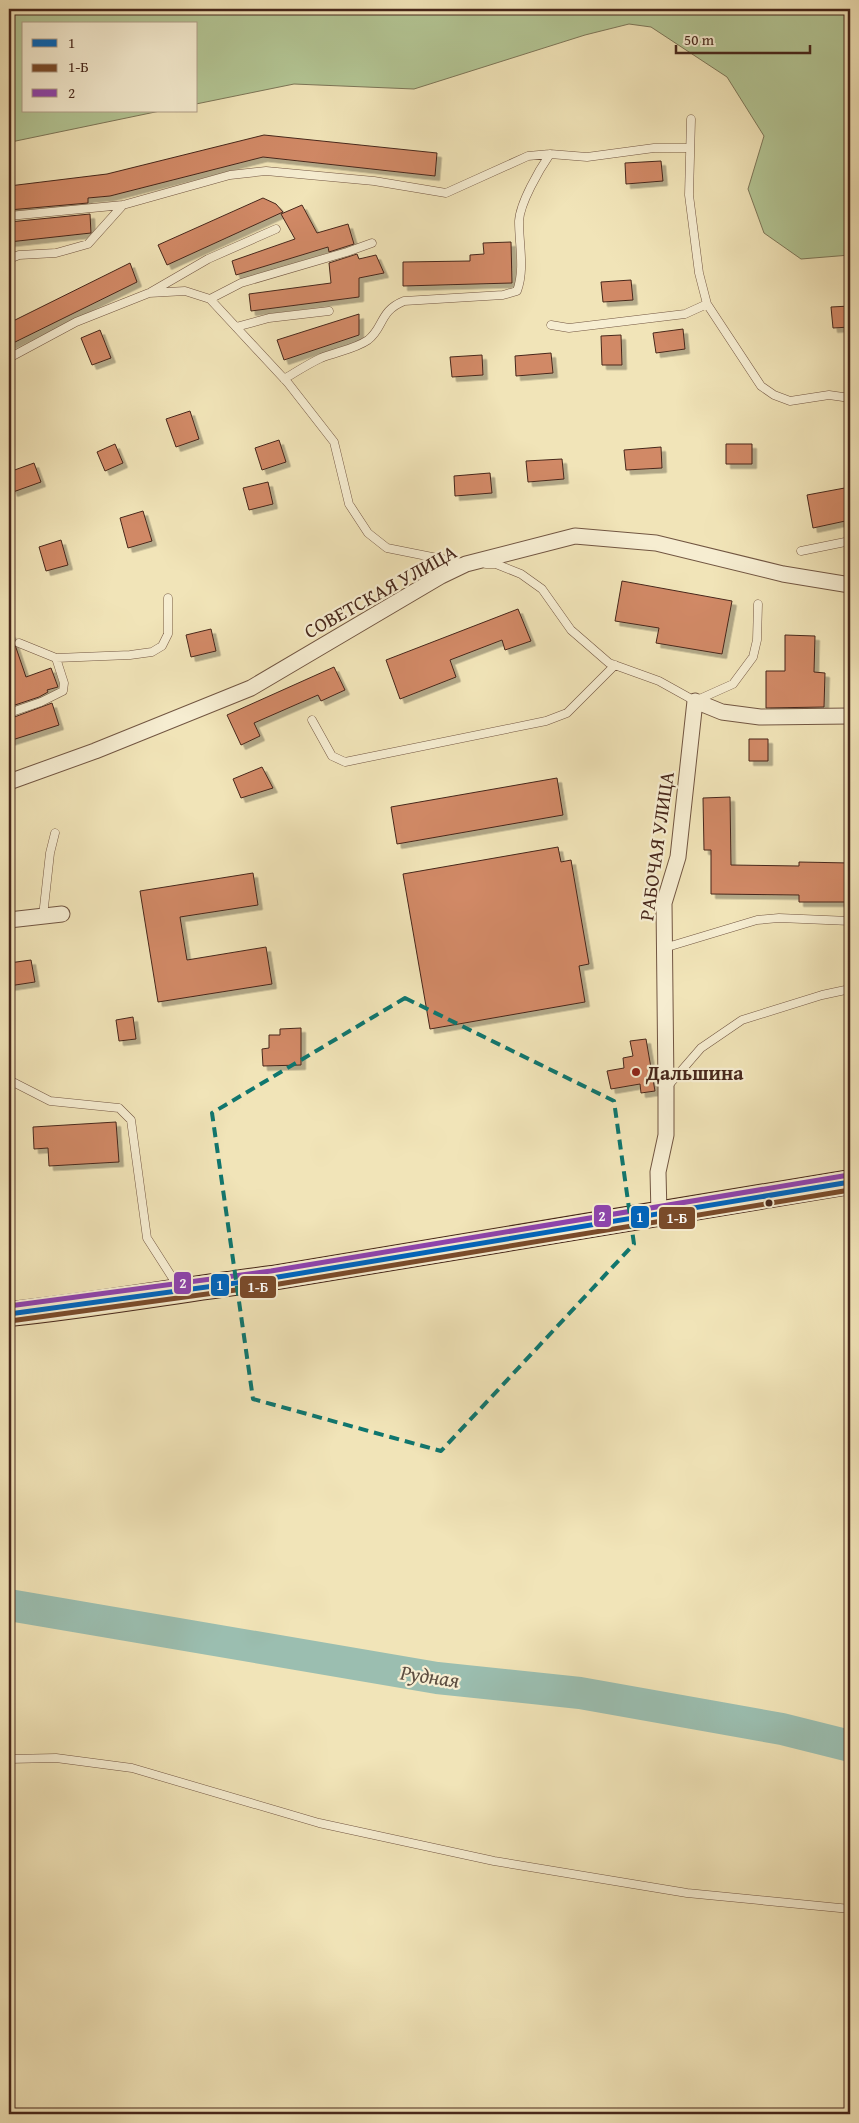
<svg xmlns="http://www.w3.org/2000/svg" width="859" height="2123" viewBox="0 0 859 2123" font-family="'Gentium Book Plus',serif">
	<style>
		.green { fill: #b3c594; stroke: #7d7658 }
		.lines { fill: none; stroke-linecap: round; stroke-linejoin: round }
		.river { stroke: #9bbeb0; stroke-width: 32 }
		.building { fill: #d18966; stroke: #47271b; filter: url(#shadow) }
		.lane-casing { stroke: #725642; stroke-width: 9 }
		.street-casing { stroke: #725642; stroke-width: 17 }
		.primary-casing { stroke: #47271b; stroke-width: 26 }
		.lane { stroke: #f6edd1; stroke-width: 8 }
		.street { stroke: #f6edd1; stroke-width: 15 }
		.primary { stroke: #f1e4b8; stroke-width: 24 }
		.bus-1-casing { stroke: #f6edd1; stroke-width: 9 }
		.bus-2-casing { stroke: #f6edd1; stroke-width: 9 }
		.bus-3-casing { stroke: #f6edd1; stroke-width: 9 }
		.bus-1 { stroke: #0065bd; stroke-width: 5 }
		.bus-2 { stroke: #7a4b2a; stroke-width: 5 }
		.bus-3 { stroke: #8e44ad; stroke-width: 5 }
		.marked { fill: none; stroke: #0f766e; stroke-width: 4; stroke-dasharray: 10 6; stroke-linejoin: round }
		.poi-dot { fill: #8f2418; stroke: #f6edd1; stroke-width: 2 }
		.bus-dot { fill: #47271b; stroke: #f6edd1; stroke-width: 2 }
		.labels { text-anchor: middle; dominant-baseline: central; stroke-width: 4.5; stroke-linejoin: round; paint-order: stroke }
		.street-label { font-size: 20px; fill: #47271b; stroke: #f6edd1 }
		.poi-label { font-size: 20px; font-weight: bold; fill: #47271b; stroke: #f6edd1; text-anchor: start }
		.water-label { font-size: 21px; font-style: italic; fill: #5c4d40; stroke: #f6edd1 }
		.line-badge { stroke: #f6edd1; stroke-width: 2 }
		.badge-label { font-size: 14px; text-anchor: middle; font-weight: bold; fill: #fff }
	</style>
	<defs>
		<filter id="shadow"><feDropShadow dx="4.5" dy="4.5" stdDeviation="0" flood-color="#0004"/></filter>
	</defs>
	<rect width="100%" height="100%" fill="#f1e4b8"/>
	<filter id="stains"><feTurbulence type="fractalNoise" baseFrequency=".004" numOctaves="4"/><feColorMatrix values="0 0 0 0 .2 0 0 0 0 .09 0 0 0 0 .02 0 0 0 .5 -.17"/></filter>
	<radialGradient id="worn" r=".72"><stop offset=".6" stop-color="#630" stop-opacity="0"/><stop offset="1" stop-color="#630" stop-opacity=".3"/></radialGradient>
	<path class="green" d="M9 9H850V255L801 259 764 233 748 189 764 136 727 77 651 27 629 24 585 35 414 89 294 84 196 104V24H24V111H160L11 142 9 141Z"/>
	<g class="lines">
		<path class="river" d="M9 1605 437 1678 580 1693 782 1729 850 1746"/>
	</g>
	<path class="building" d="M264 135 437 153 435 176 263 157 110 196 88 198V203L9 210V186L107 174Z
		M661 161 663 181 626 184 625 163Z
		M263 198 276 204 283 212 167 265 158 245Z
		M302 205 317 233 348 224 354 244 329 252 328 247 236 275 232 261 295 239 281 214Z
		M90 214 91 233 9 242V222Z
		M511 242 512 283 403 286V262L470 261V255L484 254 483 243Z
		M357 254 359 259 376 255 384 273 359 278V297L251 311 249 294 331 283 329 263Z
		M130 263 137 282 9 345V323Z
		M631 280 633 300 603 302 601 282Z
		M850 306V327L833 328 831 307Z
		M359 314V335L284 360 277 340Z
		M683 329 685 349 656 353 653 333Z
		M100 330 111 358 92 365 81 338Z
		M621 335 622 365H602L601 336Z
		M551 353 553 373 516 376 515 356Z
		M482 355 483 375 452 377 450 357Z
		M190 411 199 439 176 447 166 419Z
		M279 440 286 462 262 470 255 448Z
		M115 444 123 463 105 471 97 452Z
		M726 444H752V464H726Z
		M661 447 662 468 626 470 624 450Z
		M562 459 564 479 528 482 526 461Z
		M34 463 41 482 13 492 9 481V472Z
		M490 473 492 493 455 496 454 476Z
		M268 482 273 504 249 510 243 488Z
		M850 487V520L813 528 807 495Z
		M143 511 152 541 128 548 120 518Z
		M61 540 68 565 46 571 39 547Z
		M622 581 732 601 722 654 656 643 659 628 615 621Z
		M518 609 531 641 505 650 502 640 450 660 456 677 400 699 386 660Z
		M211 629 216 651 191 657 186 635Z
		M11 633 26 677 51 668 58 687 47 690 48 692 39 697 9 707V634Z
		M785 635 815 636 814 672 825 673 824 707 766 708V671H785Z
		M334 667 345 690 321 701 318 695 254 723 260 736 241 745 227 715Z
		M52 703 59 725 9 741V719Z
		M749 739H768V761H749Z
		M262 767 273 788 241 798 233 779Z
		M557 778 563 815 397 844 391 807Z
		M730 797 731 865 799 866V862L850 863V902H799V895L711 894V850H704L703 798Z
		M558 847 561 862 571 860 589 964 579 966 585 1002 430 1029 403 874Z
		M253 873 258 905 180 917 187 960 266 947 272 984 158 1002 140 891Z
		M31 960 35 982 9 986V963Z
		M133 1017 136 1039 119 1041 116 1020Z
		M301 1028V1065L263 1066 262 1049 269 1048V1035H280V1029Z
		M646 1039 655 1091 641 1093 640 1084 611 1089 607 1071 624 1068 623 1058 633 1056 630 1041Z
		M116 1122 119 1162 49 1166 48 1148 34 1149 33 1127Z"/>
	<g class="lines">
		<defs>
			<path id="lane" d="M691 119 689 195 699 273 707 304 761 386 774 395 790 401 829 395 850 398
				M9 216 123 205 230 175 266 171 374 181 446 193 528 156 550 154 587 157 654 148H690
				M9 259 19 255 56 253 88 244 123 205
				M151 292 208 259 276 229
				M210 299 241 283 347 252 372 243
				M551 325 569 328 685 314 707 304
				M236 327 269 318 329 311
				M9 358 76 322 149 293 185 291 210 299 288 383 334 442 349 504 368 533 387 548 462 563
				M284 379C296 372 308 364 321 358 336 352 355 349 368 340 384 328 379 311 404 301L503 295 517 291C525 269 519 245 519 221 520 203 539 170 550 154
				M801 551 850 541
				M486 564H496L521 574 542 589 571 630 609 663 659 681 695 701 733 684 753 657 757 640 758 604
				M56 658 130 655 152 652 162 646 168 634V598
				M9 713 41 702 63 691 64 683 56 658 19 643
				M312 720 332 756 345 762 546 721 567 713 615 665
				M43 916 50 853 55 833
				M664 948 757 920 779 918 850 921
				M9 1080 50 1101 119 1108 131 1120 147 1238 179 1288
				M668 1086 701 1048 742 1020 822 995 850 989
				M9 1759 56 1758 132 1768 319 1823 494 1861 687 1893 850 1909"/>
			<path id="street" d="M9 782 95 751 251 688 441 576 466 564 575 536 656 543 783 574 850 585
				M9 920 62 914
				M659 1214 658 1172 666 1135V1088L664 903 678 857 695 701 722 712 760 717 850 716"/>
			<path id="primary" d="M9 1314C97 1305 184 1289 272 1278L850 1182"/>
		</defs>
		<use href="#lane" class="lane-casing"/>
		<use href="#street" class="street-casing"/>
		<use href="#primary" class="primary-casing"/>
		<use href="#lane" class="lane"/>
		<use href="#street" class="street"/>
		<use href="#primary" class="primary"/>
		<defs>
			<path id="bus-1" d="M9 1314 272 1278 850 1182"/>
			<path id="bus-2" d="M10 1321 273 1285 850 1190"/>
			<path id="bus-3" d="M9 1306 271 1271 849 1175"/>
		</defs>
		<use href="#bus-1" class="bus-1-casing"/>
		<use href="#bus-2" class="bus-2-casing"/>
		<use href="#bus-3" class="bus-3-casing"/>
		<use href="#bus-1" class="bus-1"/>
		<use href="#bus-2" class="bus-2"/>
		<use href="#bus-3" class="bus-3"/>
	</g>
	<path class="marked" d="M405 998 614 1101 634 1244 441 1451 253 1399 212 1113Z"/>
	<circle class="poi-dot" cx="636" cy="1072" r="5"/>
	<circle class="bus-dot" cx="769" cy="1203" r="4.5"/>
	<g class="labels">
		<g class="street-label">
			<text transform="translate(380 591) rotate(-29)">СОВЕТСКАЯ УЛИЦА</text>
			<text transform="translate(656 846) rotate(-82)">РАБОЧАЯ УЛИЦА</text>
		</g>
		<g class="poi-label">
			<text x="646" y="1072">Дальшина</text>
		</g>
		<g class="water-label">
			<text transform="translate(430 1676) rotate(8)">Рудная</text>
		</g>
	</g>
	<g class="line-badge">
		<rect x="593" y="1204" width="19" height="24" rx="5" fill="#8e44ad"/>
		<rect x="630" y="1205" width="20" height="24" rx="5" fill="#0065bd"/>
		<rect x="658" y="1206" width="38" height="24" rx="5" fill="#7a4b2a"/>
		<rect x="173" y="1271" width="19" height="24" rx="5" fill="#8e44ad"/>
		<rect x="210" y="1273" width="20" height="24" rx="5" fill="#0065bd"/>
		<rect x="239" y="1275" width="38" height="24" rx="5" fill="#7a4b2a"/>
	</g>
	<g class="badge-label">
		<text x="602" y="1221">2</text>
		<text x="640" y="1222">1</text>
		<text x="677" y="1223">1-Б</text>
		<text x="183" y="1288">2</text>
		<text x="220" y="1290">1</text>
		<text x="258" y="1292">1-Б</text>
	</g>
	<rect width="859" height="2123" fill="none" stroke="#f1e4b8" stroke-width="30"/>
	<rect x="10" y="10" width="839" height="2103" fill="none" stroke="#47271b" stroke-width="2.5"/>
	<rect x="15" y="15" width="829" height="2093" fill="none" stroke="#47271b"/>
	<rect x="22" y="22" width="175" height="90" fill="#f6edd1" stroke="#b09e88"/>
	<rect x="32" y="39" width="25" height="8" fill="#0065bd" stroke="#b09e88"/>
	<text x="68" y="48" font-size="15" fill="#47271b">1</text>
	<rect x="32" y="64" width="25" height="8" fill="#7a4b2a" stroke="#b09e88"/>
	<text x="68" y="72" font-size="15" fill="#47271b">1-Б</text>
	<rect x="32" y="89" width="25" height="8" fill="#8e44ad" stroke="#b09e88"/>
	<text x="68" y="98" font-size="15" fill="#47271b">2</text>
	<path d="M676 45v8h134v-8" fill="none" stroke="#47271b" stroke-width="2.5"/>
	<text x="684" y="45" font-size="15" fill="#47271b" stroke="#f6edd1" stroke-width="4" paint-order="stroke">50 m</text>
	<rect width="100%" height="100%" filter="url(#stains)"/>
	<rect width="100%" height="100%" fill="url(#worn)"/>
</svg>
